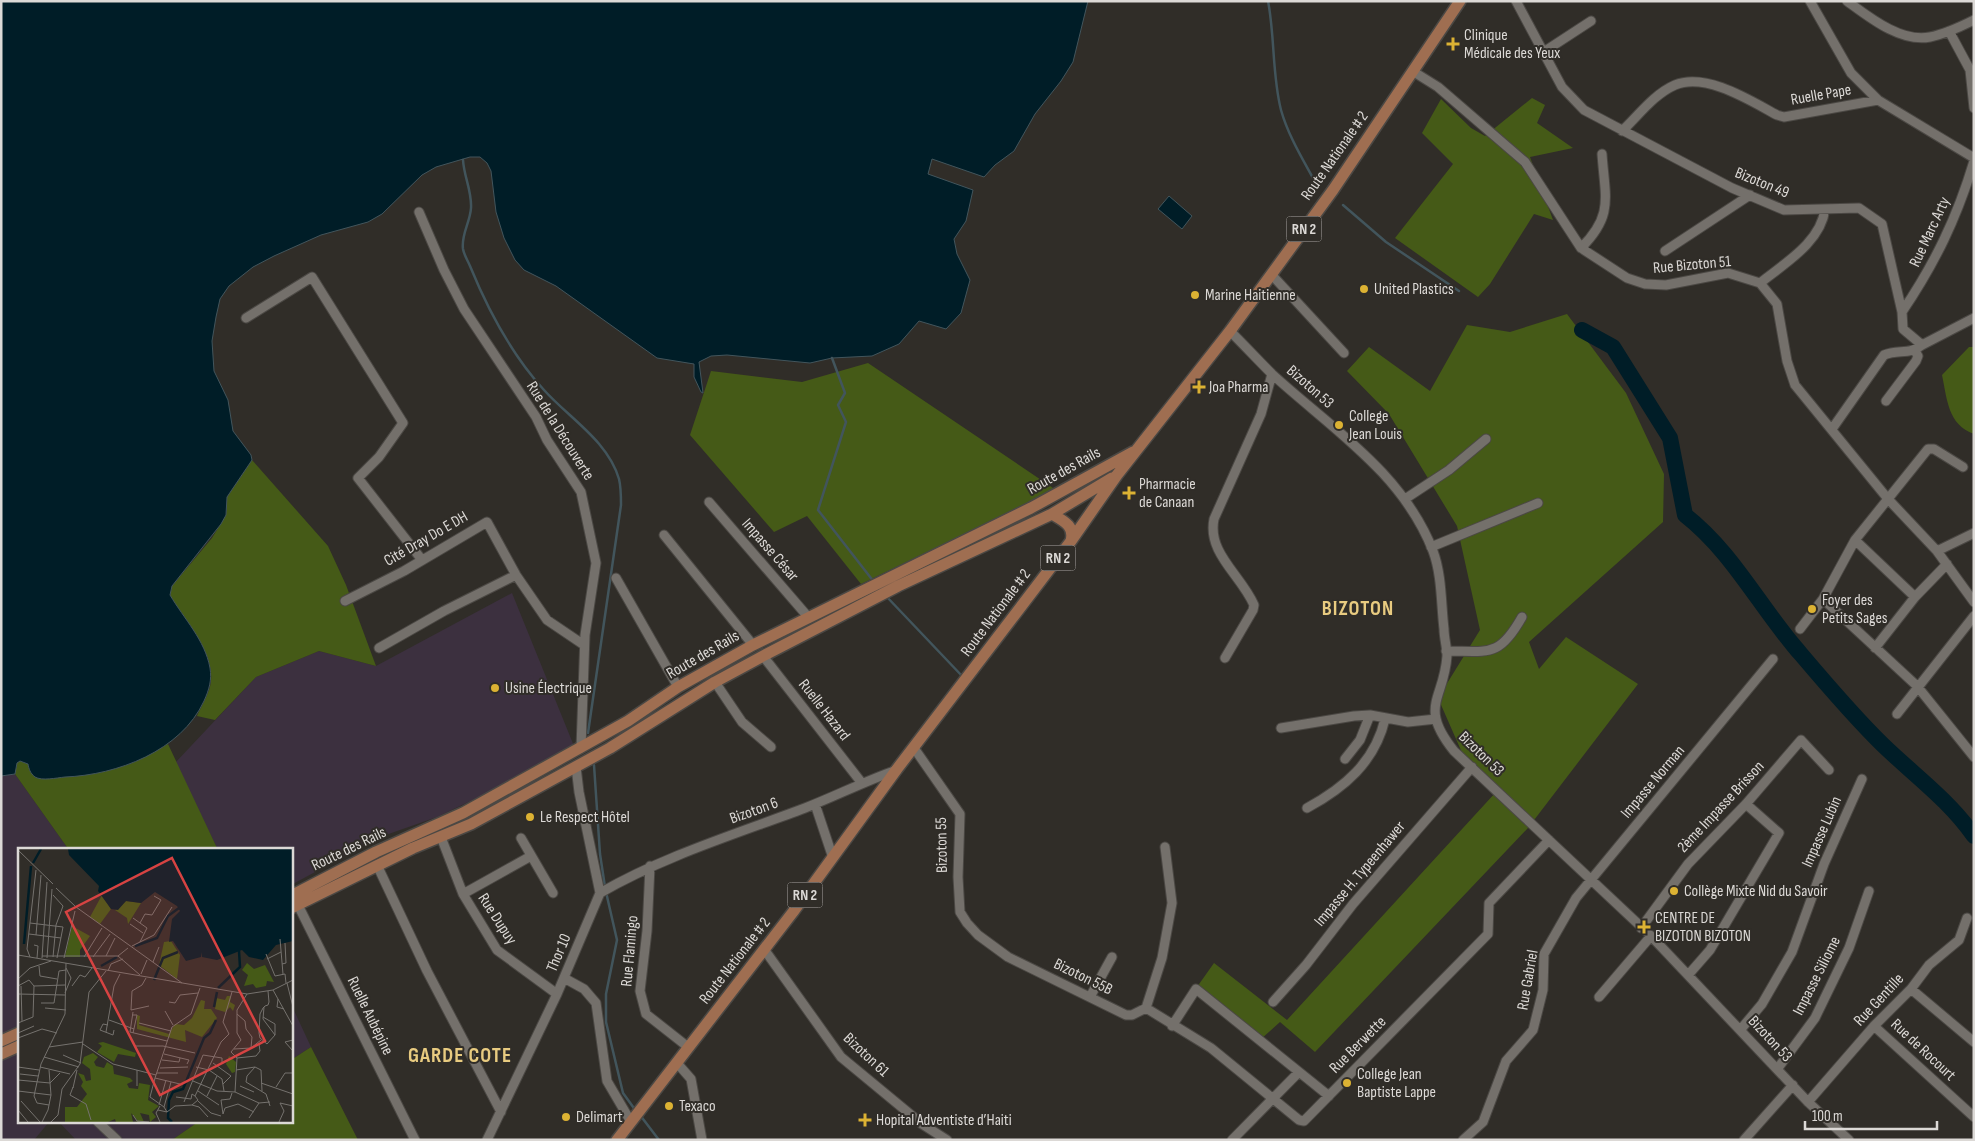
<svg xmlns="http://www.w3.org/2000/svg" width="1975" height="1141" viewBox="0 0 1975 1141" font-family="'Sofia Sans Condensed',sans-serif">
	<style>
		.industrial { fill: #3c303f }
		.green { fill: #455a17 }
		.water { fill: #001d27; stroke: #42555c }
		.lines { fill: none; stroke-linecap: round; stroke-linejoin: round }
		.stream { stroke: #42555c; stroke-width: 2.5 }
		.river { stroke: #001d27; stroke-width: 16 }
		.minor-casing { stroke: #4b4844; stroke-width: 11 }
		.major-casing { stroke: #4b4844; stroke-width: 14 }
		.minor { stroke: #74706b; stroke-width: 9 }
		.major { stroke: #9f6e51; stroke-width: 11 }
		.poi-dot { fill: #dcb233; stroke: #302d28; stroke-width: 2 }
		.labels { text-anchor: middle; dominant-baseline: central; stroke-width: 4; stroke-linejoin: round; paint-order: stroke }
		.shield { fill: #302d28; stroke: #a8a5a2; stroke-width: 1 }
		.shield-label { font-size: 15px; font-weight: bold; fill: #dcd9d6 }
		.poi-label { font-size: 16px; fill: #dcd9d6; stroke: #302d28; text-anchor: start }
		.street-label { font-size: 16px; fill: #dcd9d6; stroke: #302d28 }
		.district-label { font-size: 21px; font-weight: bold; letter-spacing: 1px; fill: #e8cb80; stroke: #302d28 }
		.inset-river { fill: none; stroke: #001d27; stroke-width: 2.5 }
		.inset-road { fill: none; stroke: #75726e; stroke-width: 1 }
		.view { fill: #d74342; fill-opacity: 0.15; stroke: #d74342; stroke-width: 2.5 }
		.inset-edge { fill: none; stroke: #dcd9d6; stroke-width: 2.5 }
	</style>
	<rect width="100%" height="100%" fill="#302d28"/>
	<path class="industrial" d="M512 593 576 751 437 817 380 837 291 885V850H218L175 763 256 677 319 651 376 666Z
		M15 774 69 850H19V1122H49L34 1140H1V776Z
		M291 1004 311 1047 291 1060Z
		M59 1122H198L172 1140H76Z"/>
	<path class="green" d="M1532 98 1545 105 1537 123 1573 148 1530 157 1553 220 1534 214 1490 284 1478 297 1395 238 1453 164 1422 133 1441 99 1471 128 1485 136Z
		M1567 314 1626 393 1664 474 1663 522 1529 642 1539 669 1566 637 1638 684 1528 828 1315 1052 1280 1022 1261 1039 1197 987 1214 963 1287 1020 1496 792 1467 764 1438 698 1480 630 1457 526 1389 414 1347 371 1369 347 1430 391 1467 325 1510 332Z
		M1969 347H1974V434C1948 425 1947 399 1942 375Z
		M868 363 1056 490 861 584 807 516 774 532 690 435 711 371 802 382Z
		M252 460 328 546 346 585 376 666 319 651 256 677 215 720 197 716C201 707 207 697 210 687 218 655 185 620 170 596L172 586 212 538 226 515 227 497Z
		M168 744 218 850H69L15 774 17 763 20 761 28 764C32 773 33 778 45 778L130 764Z
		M311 1047 358 1140H172L198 1122H291V1060Z"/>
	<path class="water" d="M1 1H1088L1073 62 1061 81 1035 114 1014 151 995 165 984 177 932 159 928 174 973 190 966 221 954 239 957 254 970 280 961 313 946 329 919 321 899 344 872 356 832 358 810 363 727 355 711 356 699 362 703 393 701 392 694 377V364L657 358 556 286 524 270 515 260 504 238 496 212 491 171 487 163 480 157H470L436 167 422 175 382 214 368 222 321 235 274 256 253 267 229 286 220 299 216 317 212 341 214 371 228 400 233 431 251 455 252 460 227 497 226 515 221 524 172 586 170 595C184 619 205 640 210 668 212 680 209 690 204 701 181 751 117 775 65 777 56 778 42 781 35 777 30 773 29 769 28 764L20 761 17 763 15 774 1 776Z
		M1169 196 1192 216 1182 229 1158 209Z"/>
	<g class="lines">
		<path class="stream" d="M1268 1C1275 37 1272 75 1281 110 1288 135 1302 158 1314 180
			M463 160C464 177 472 191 471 208 470 223 461 234 463 249 464 255 468 261 470 266 488 310 512 355 544 390 569 418 608 441 619 479 621 487 621 497 621 505L588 733
			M1343 205 1386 242 1459 291
			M832 358 845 393 838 405 846 422 818 510 874 582
			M886 596 963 677
			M594 765 600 854 605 887
			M606 892 617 940 606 994V1022L623 1093 636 1111
			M640 1115 659 1140"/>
		<path class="river" d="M1582 330 1613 347 1670 438 1685 515C1731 551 1757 602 1794 646 1822 679 1852 715 1883 745 1914 775 1949 800 1974 836"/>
		<defs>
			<path id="minor" d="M1516 1 1562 87 1584 110 1732 188 1784 210 1859 208 1882 224 1902 312 1903 329 1922 345 1974 318
				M1810 1 1851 73 1878 100
				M1847 1C1869 17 1901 43 1930 37 1945 34 1960 27 1974 20
				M1949 31 1970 70 1974 108
				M1542 53 1591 21
				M1414 72 1438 87 1525 162 1581 248 1627 278 1645 284 1666 285 1728 273 1760 283 1777 304 1787 361 1795 385 1888 499 1937 551 1974 602
				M1622 131C1638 116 1654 94 1675 85 1706 72 1751 101 1777 115L1784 117 1878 100 1974 158
				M419 212 444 270 464 309 536 417 547 440 581 492 596 563 585 635 581 748
				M1581 248C1614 215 1605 198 1602 154
				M1665 251 1750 195
				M1271 274 1344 353
				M1760 283C1785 263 1821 242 1825 209
				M1902 312C1935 263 1957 218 1974 161
				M246 318 312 277 403 423 379 457 358 478 422 560
				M1230 331C1244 345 1258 360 1272 374 1331 428 1403 473 1433 551 1442 575 1441 604 1444 629 1444 638 1447 647 1447 656 1444 700 1418 706 1454 751L1651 936 1808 1102 1849 1140
				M1886 401 1916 361 1918 356 1915 351
				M1832 429 1884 355C1898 349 1910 355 1922 345
				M1963 467 1934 449H1928L1855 540 1823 599 1917 686 1974 757
				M1405 499 1449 470 1486 439
				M709 502 809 618
				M664 535 753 645
				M1855 540 1915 597
				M1431 547 1538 503
				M1937 551 1974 533
				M616 578 678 687
				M345 601 404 571 487 522 516 575 547 620 584 645
				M1800 629 1823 599
				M379 648 444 611 516 575
				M1875 648 1915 597 1947 564
				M1446 651C1489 651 1499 658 1522 617
				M763 656 861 782
				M1225 658 1253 610 1254 605C1241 575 1207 553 1214 519L1261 414 1272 374
				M715 682 742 722 771 747
				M1897 714 1974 616
				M1281 728 1354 716 1370 715 1408 722 1436 719
				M914 748 960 814 958 877 960 912 967 923 978 935 1008 957 1126 1015H1132L1146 1008 1162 958 1172 903 1165 847
				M1345 759 1360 740 1370 715
				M815 804 833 858
				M1307 808C1344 788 1375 762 1385 719
				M441 837 463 894 497 950 557 994
				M521 838 553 893
				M377 865 427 971 501 1112
				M650 866 647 931 640 991 646 1014 688 1047
				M600 893C664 856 736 834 805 808 836 796 865 781 897 770
				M463 894 531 856
				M298 905 415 1140
				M1641 928 1688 864 1746 804 1801 740 1829 770
				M764 949 841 1057 922 1124 947 1140
				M1689 974 1710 950 1779 833 1746 804
				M564 978 584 989 596 1003 607 1081 631 1122
				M1911 989 1974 1042
				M1090 997 1112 957
				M1599 997 1651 936
				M1273 1002 1306 965 1353 904 1472 767
				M1146 1008 1211 1048 1299 1120 1304 1121 1488 934 1489 903 1549 840
				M1172 1026 1196 989 1329 1096
				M1874 1026 1974 1117
				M1741 1029 1762 1004 1792 952 1824 864 1862 779
				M677 1063 691 1079 702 1140
				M1778 1068 1815 1018 1849 948 1869 891
				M1808 1102 1874 1026 1911 989 1929 965 1959 940 1967 918
				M98 1122 117 1140
				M487 1140 557 994 600 893 579 792 576 767
				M1232 1140 1299 1072
				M1463 1140 1483 1122 1506 1061 1533 1030 1543 990 1544 954 1576 898 1773 659
				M1744 1140 1793 1085"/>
			<path id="major" d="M1052 514C1064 521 1075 526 1071 541
				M291 896 376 852 463 813 628 721 678 687 753 645 1031 508 1133 452
				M291 908 413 848 471 824 610 748 715 682 763 656 898 586 1052 514 1112 478
				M1 1041 19 1033
				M1 1054 19 1046
				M617 1140 793 912 897 769 1071 541 1117 475 1230 331 1333 190 1460 1"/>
		</defs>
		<use href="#minor" class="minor-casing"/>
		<use href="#major" class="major-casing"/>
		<use href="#minor" class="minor"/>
		<use href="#major" class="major"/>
	</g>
	<g class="poi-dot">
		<path d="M1450.5 36.5h5v5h5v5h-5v5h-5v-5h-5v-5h5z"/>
		<circle cx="1364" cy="289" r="5"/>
		<circle cx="1195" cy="295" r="5"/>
		<path d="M1196.5 379.5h5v5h5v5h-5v5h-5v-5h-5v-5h5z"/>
		<circle cx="1339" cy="425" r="5"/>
		<path d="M1126.5 485.5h5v5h5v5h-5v5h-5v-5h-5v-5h5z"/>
		<circle cx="1812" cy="609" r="5"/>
		<circle cx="495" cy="688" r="5"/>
		<circle cx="530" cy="817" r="5"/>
		<circle cx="1674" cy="891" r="5"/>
		<path d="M1641.5 919.5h5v5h5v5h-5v5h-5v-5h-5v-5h5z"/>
		<circle cx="1347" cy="1083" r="5"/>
		<circle cx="669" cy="1106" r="5"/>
		<circle cx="566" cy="1117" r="5"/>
		<path d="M862.5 1112.5h5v5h5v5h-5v5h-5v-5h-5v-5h5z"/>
	</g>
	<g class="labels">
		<g class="shield">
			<rect x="1286.5" y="216.5" width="35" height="25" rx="4"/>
			<rect x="1040.5" y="545.5" width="35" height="25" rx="4"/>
			<rect x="787.5" y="882.5" width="35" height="25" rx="4"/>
		</g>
		<g class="shield-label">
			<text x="1304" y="229">RN 2</text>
			<text x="1058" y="558">RN 2</text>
			<text x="805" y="895">RN 2</text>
		</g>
		<g class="poi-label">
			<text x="1464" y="35">Clinique<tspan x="1464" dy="18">Médicale des Yeux</tspan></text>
			<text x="1374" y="289">United Plastics</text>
			<text x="1205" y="295">Marine Haitienne</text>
			<text x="1209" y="387">Joa Pharma</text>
			<text x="1349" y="416">College<tspan x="1349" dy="18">Jean Louis</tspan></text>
			<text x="1139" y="484">Pharmacie<tspan x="1139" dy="18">de Canaan</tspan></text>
			<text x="1822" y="600">Foyer des<tspan x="1822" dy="18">Petits Sages</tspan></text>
			<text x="505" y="688">Usine Électrique</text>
			<text x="540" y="817">Le Respect Hôtel</text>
			<text x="1684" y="891">Collège Mixte Nid du Savoir</text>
			<text x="1655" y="918">CENTRE DE<tspan x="1655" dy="18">BIZOTON BIZOTON</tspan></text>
			<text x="1357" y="1074">College Jean<tspan x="1357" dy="18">Baptiste Lappe</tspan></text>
			<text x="679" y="1106">Texaco</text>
			<text x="576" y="1117">Delimart</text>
			<text x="876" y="1120">Hopital Adventiste d’Haiti</text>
		</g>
		<g class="street-label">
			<text transform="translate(1821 95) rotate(-10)">Ruelle Pape</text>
			<text transform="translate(1335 156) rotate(-55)">Route Nationale # 2</text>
			<text transform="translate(1762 183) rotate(22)">Bizoton 49</text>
			<text transform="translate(1930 232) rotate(-65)">Rue Marc Arty</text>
			<text transform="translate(1692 265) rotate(-5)">Rue Bizoton 51</text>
			<text transform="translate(1310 387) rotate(41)">Bizoton 53</text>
			<text transform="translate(560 431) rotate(58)">Rue de la Découverte</text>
			<text transform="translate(1064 471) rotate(-29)">Route des Rails</text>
			<text transform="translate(426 539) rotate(-30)">Cité Dray Do E DH</text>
			<text transform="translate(770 550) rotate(49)">Impasse César</text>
			<text transform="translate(996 613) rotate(-53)">Route Nationale # 2</text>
			<text transform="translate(703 655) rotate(-30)">Route des Rails</text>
			<text transform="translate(824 710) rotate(52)">Ruelle Hazard</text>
			<text transform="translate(1481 754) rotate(44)">Bizoton 53</text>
			<text transform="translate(1653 782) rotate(-50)">Impasse Norman</text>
			<text transform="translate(1721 807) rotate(-47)">2ème Impasse Brisson</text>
			<text transform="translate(754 811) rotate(-20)">Bizoton 6</text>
			<text transform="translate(1822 832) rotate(-66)">Impasse Lubin</text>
			<text transform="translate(942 845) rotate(-91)">Bizoton 55</text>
			<text transform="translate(349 849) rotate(-26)">Route des Rails</text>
			<text transform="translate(1360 874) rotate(-50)">Impasse H. Typeenhawer</text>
			<text transform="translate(497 919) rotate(57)">Rue Dupuy</text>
			<text transform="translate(630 951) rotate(-85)">Rue Flamingo</text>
			<text transform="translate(559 953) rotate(-67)">Thor 10</text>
			<text transform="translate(735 961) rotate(-52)">Route Nationale # 2</text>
			<text transform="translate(1817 976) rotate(-63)">Impasse Siliome</text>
			<text transform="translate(1083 977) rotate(26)">Bizoton 55B</text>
			<text transform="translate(1528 980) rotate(-80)">Rue Gabriel</text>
			<text transform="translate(1879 1000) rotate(-47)">Rue Gentille</text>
			<text transform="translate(370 1016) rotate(64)">Ruelle Aubépine</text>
			<text transform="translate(1770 1039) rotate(47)">Bizoton 53</text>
			<text transform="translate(1358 1045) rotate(-45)">Rue Berwette</text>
			<text transform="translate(1923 1050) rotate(43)">Rue de Rocourt</text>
			<text transform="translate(866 1055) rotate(43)">Bizoton 61</text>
		</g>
		<g class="district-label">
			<text x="1358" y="608">BIZOTON</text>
			<text x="460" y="1055">GARDE COTE</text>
		</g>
	</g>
	<g transform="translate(18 848)">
		<rect width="275" height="275" fill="#302d28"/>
		<path d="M84 47 93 61 82 76 72 69ZM108 53 123 55 110 76 109 70 97 62ZM54 78 72 88 62 102V109H47ZM153 93 162 107 159 131 141 117 146 94ZM229 115 236 121 247 117 256 134 249 133 248 138 238 140 235 136 226 138 230 127 224 122ZM209 148H213L212 154 217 157 215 163 212 159 207 164 197 161 198 150 207 152ZM183 152 187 153 186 161H193L199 170 184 189 167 182 168 194 119 181V167L122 168 121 177 151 186 157 176 166 177 174 170ZM85 194 118 205 117 209 100 206 96 214 79 204 84 198 80 195ZM75 205 80 209 76 214 78 218 86 220 89 214 95 218 96 226 112 230 115 233 109 236 111 240 120 241 121 235 132 237 130 252 141 258 134 264 138 269 132 274 131 267 122 265 126 274H117L120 273 113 265 115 274H98L97 271 90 274H47V259H59L69 246 63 238 65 234 60 225 66 227 68 233 73 232 72 221 64 215 66 209ZM211 208 218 214 217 224 214 225 208 216Z" fill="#455a17"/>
		<path d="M50 1H275V93L258 97 245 112 231 109 224 102 199 112 184 109 183 104V109L168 113 155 93 151 94 154 71 162 63 159 58 137 44 123 55 108 53 100 62 93 61 80 43 81 38 51 7Z" fill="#001d27"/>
		<path class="inset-river" d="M15 15 23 1M6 96 13 18M117 98 139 90 150 68 161 60M83 118 99 109M136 132 145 110 160 104M200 140 222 119 221 103M196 159 199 144M154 274 150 270 151 252 155 244 165 241 186 190 192 185 198 172"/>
		<path class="inset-road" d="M0 2 35 36M38 40 58 59 164 135M115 70 129 80 122 94M12 75 45 79 39 110M122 75 127 66 134 67 143 52 136 48M112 76 125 85M11 86 43 90M18 87 23 27M262 91 265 126M16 97 20 98 19 110M114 98 136 87 154 59M248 106 257 128 267 126 268 135M0 107 229 146 255 142 275 132M24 108H100L110 100M88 108 97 90M100 108 122 127M12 109 9 101 18 22M35 109 38 77 45 58 35 47M66 109 84 80M75 109 92 86M24 110 29 34M29 110 34 41M46 110 57 63M249 111 263 104M135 114 141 99M264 116 268 115 267 95M21 118 22 128 39 131M90 123 93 116 105 111M123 126 129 112M128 130 124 137 114 143 113 162 131 158M0 131 12 120 33 113M269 135 275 159M0 138 11 132 16 138 47 137M3 138 4 173M54 138 62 127 67 129 74 120M255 142 275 178M47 145 53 130 48 120M0 146 47 147M260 151 259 159 266 161M151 154 157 155 162 147 180 145M23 155H36L41 123 48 122M246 159 245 171 257 187 249 196 242 190 241 185 242 166 245 160 247 158 250 157 251 154 250 143M27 160 48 162M147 163 155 177M115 164 112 184 149 193M219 166 227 173 228 181 234 189 233 200M114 167H119L115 185M245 169 257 176V187M91 172 116 181M0 175 15 169 16 138M121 175 153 183M90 177 85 176 82 182 95 187 96 182M88 184 96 138 102 126M0 185 16 178M0 190 24 181 39 185M275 192 267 194 275 203M65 196 95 216 138 227M116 198H145L177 205M31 199 65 194M216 201 233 200 243 192M146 206 171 212 169 216M45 207 63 215M26 209 61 219M219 210 213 204 223 192 219 185V162L229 146M219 210 238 208 242 203 241 196M144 212 161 214 162 210M195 215 213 228 205 236M0 219 21 222M22 219 52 226M178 219 191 222 204 231 206 243M237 219 243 222 244 243M142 220 170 219M218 222 237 219 229 228 228 234 248 246 252 258M139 225H160M2 226 20 228M137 230 162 236M0 232 32 235 42 225M175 233 199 243 217 244 241 255 252 254M243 235 275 246M119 238V222M222 238 236 244M55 239 52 247 68 256 73 272M258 239 267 225H275M55 240 59 222M0 243 33 247M180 243 201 257M217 244 219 210M214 245 212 251 203 252 205 266 207 260 220 256 236 264M189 248 199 228M158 249 173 251 174 246 177 248M180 252 177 248 203 194 211 186 205 174 214 144M3 253 22 274M180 253 193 265 203 268M166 254 185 207 204 210V214M31 257 19 255 16 248 23 216 47 166 48 115M141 257 148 232M174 257 181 259 190 269M142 258 138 265 142 274M146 259 132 249 137 230 154 179 173 166 182 140M0 262 10 274M140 262 149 264 146 259 153 234M149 264 157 258 174 257 180 252M115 267 119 273 131 274M231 270 241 255M24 274 30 262 33 247 31 222M33 274 40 267 44 241 62 216 71 144 88 123M261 274 266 263 262 255 275 258"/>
		<path class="view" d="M154 10 247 193 142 247 48 64Z"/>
		<rect width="275" height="275" class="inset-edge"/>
	</g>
	<rect width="1975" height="1141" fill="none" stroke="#dcd9d6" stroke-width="5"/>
	<path d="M1805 1121v8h132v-8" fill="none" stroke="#dcd9d6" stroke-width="2.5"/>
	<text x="1812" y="1121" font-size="15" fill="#dcd9d6" stroke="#302d28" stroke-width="4" paint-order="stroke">100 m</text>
</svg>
